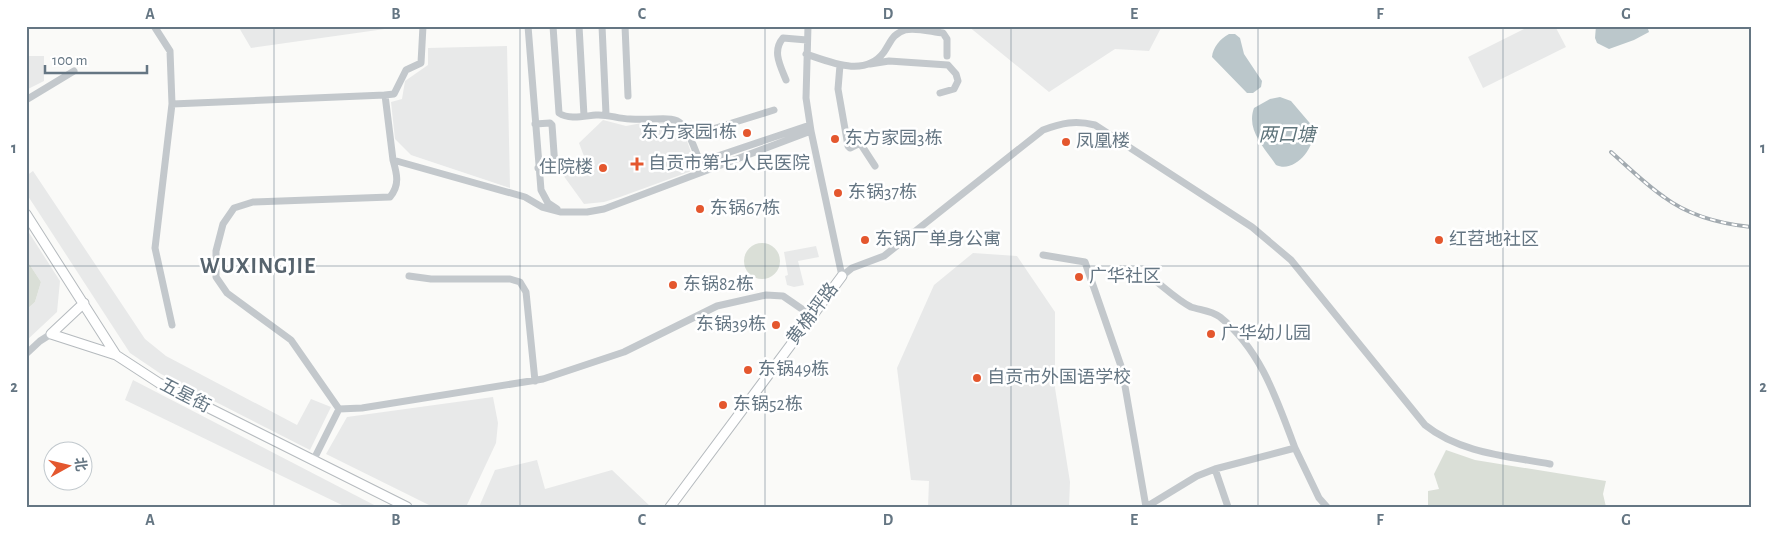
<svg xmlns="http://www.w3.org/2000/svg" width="1777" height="533" viewBox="0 0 1777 533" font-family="'Alegreya Sans','Noto Sans SC',sans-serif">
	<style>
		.built { fill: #e8e9e9 }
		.green { fill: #dadfd7 }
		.water { fill: #bbc7cb }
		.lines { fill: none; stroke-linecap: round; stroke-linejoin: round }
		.major-casing { stroke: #b5babe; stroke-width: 11 }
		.minor { stroke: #c3c8cc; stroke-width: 7 }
		.major { stroke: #fff; stroke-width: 9 }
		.rail-casing { stroke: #a2aab0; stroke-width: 4 }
		.rail { stroke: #fff; stroke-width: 2; stroke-dasharray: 5.5; stroke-linecap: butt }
		.grid { fill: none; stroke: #657683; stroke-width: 1; stroke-opacity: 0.55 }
		.poi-dot { fill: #e4572e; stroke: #fff; stroke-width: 2 }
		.labels { text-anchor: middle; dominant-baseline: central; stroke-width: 5; stroke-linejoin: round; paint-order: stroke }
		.poi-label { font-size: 18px; fill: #657683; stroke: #fff; text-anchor: start }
		.street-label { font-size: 18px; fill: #657683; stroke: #fff }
		.water-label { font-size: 19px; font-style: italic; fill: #60757c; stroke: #fff }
		.district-label { font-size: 22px; font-weight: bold; letter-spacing: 1px; fill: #57646e; stroke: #fff }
		.neatline { fill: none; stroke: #657683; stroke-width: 2 }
		.grid-label { font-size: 16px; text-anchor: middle; font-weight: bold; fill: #657683 }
	</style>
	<rect width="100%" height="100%" fill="#fafaf8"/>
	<path class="built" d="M238 26H406L251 48Z
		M968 26H1162L1149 51 1115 49 1049 92Z
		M1530 26H1555L1566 47 1483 88 1468 57Z
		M507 46 510 188 411 155 395 139 391 102 402 99 405 81 428 65V48Z
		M26 56H44V81L26 90Z
		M663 119 682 127 697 169 620 197 604 202 584 204 563 175 585 159 579 143 603 120 626 126Z
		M33 171 145 339 166 356 297 425 311 399 331 407 310 450 161 374 130 353 26 193V176Z
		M26 228 60 281 57 312 26 341V310L35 302 41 282 26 259Z
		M816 246 819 257 798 261 804 285 794 287 787 285 785 276 788 275 784 252Z
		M973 253 1017 256 1055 312V388L1070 482 1069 507H928L929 481 911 480 897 368 934 285Z
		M133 380 378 507H346L125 400Z
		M493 397 498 423 496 443 466 507H433L326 454 347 417Z
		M537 460 545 489 612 470 651 507H479L495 470Z"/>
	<path class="green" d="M744 261a18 18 0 1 1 36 0a18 18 0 1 1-36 0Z
		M26 259 41 282 35 302 26 310Z
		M1446 450 1475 460 1606 481 1603 494 1606 507H1428V491L1439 489 1434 474Z"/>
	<path class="water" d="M1596 26H1647L1649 32 1634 40 1609 49 1597 43 1595 38Z
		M1229 34H1235L1240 38 1244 54 1262 81 1261 87 1253 93H1247L1212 57C1213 47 1220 39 1229 34Z
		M1280 97 1291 101 1314 128C1316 147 1295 174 1276 165 1264 147 1246 130 1254 108L1270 99Z"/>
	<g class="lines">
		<defs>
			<path id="major" d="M26 214 116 355 159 383 407 507
				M84 303 51 334 116 355
				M670 507 842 276"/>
		</defs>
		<use href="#major" class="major-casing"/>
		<path class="minor" d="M154 26 170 51 172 104 385 95 393 160 525 197 542 207 561 212H587L604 209 811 131
			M528 26 541 190 548 203 557 209
			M553 26 559 113C569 120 584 116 596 115 608 114 618 119 630 119 682 121 679 107 700 162L810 125
			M579 26 584 116
			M602 26 606 114
			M625 26 628 96
			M808 26 806 98 811 131 842 276 852 268 884 256 1043 130C1062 123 1075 120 1095 125L1252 227 1291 260 1425 425C1460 453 1507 456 1550 464
			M806 54C830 62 865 78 884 52 891 42 892 34 905 30 915 27 932 32 943 33L947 39V56
			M870 64 889 61 948 65 956 74 958 81 954 89 940 93
			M840 65 838 89 848 146 850 148 860 143 875 166
			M786 80C780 65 772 51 783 38L807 40
			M385 95 394 94 406 70 421 63 423 26
			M26 100 74 71
			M172 104 155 248 172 325
			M535 124 550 123 552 125 555 167 538 168
			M690 136 774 110
			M1043 255 1085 262 1122 369 1146 507
			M409 276 431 279H510L520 282 526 292 535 381
			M1157 282C1167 290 1179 301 1191 307 1200 310 1212 311 1220 317 1261 350 1277 400 1295 448
			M26 354 40 341 51 334
			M339 409 362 408 543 379 624 352 717 306 766 295 783 296 812 316
			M313 461 339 409 291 340 227 293 216 277V251L223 224 234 208 253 202 390 197C400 185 397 174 393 160
			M1215 469 1295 448 1319 498 1327 507
			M1146 507 1197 476 1215 469 1228 507"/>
		<use href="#major" class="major"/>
		<defs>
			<path id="rail" d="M1611 152C1628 167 1645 184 1664 197 1688 215 1721 224 1751 227"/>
		</defs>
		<use href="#rail" class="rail-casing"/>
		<use href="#rail" class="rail"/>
	</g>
	<path class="grid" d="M274 26V507M520 26V507M765 26V507M1011 26V507M1258 26V507M1503 26V507M26 266H1751"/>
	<g class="poi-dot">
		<circle cx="747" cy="133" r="5"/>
		<circle cx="835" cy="139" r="5"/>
		<circle cx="1066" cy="142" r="5"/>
		<path d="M634.5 156.5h5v5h5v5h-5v5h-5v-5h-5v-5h5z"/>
		<circle cx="603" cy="168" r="5"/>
		<circle cx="838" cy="193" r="5"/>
		<circle cx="700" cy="209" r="5"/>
		<circle cx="865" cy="240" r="5"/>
		<circle cx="1439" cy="240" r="5"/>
		<circle cx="1079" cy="277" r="5"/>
		<circle cx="673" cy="285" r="5"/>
		<circle cx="776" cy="325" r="5"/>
		<circle cx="1211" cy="334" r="5"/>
		<circle cx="748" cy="370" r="5"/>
		<circle cx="977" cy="378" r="5"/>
		<circle cx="723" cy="405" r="5"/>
	</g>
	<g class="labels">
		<g class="poi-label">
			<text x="737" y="133" text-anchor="end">东方家园1栋</text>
			<text x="845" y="139">东方家园3栋</text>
			<text x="1076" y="142">凤凰楼</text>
			<text x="648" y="164">自贡市第七人民医院</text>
			<text x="593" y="168" text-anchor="end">住院楼</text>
			<text x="848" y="193">东锅37栋</text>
			<text x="710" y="209">东锅67栋</text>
			<text x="875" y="240">东锅厂单身公寓</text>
			<text x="1449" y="240">红苕地社区</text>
			<text x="1089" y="277">广华社区</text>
			<text x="683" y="285">东锅82栋</text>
			<text x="766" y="325" text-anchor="end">东锅39栋</text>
			<text x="1221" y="334">广华幼儿园</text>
			<text x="758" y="370">东锅49栋</text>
			<text x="987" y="378">自贡市外国语学校</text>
			<text x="733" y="405">东锅52栋</text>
		</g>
		<g class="street-label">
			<text transform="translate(813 314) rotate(-53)">黄桷坪路</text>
			<text transform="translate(185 396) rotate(27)">五星街</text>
		</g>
		<g class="water-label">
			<text x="1287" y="135">两口塘</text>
		</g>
		<g class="district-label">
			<text x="258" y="266">WUXINGJIE</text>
		</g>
	</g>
	<rect width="1777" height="533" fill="none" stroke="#ffffff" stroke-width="55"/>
	<g transform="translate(68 466) rotate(82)"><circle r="24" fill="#ffffff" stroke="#c1c8cd"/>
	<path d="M0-4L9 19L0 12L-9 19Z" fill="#e4572e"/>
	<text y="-8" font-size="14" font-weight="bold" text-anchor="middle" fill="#657683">北</text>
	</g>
	<path d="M45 65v8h102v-8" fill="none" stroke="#657683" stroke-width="2.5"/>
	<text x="52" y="65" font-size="15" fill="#657683" stroke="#ffffff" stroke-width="4" paint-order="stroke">100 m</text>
	<rect x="28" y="28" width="1722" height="478" class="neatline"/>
	<g class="grid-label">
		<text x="150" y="19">A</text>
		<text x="396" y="19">B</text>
		<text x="642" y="19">C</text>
		<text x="888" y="19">D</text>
		<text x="1134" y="19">E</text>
		<text x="1380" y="19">F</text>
		<text x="1626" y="19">G</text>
		<text x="14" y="153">1</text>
		<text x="1763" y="153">1</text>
		<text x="14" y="392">2</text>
		<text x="1763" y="392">2</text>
		<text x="150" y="525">A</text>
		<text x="396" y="525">B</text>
		<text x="642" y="525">C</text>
		<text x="888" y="525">D</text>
		<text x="1134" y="525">E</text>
		<text x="1380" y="525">F</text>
		<text x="1626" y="525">G</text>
	</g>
</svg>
